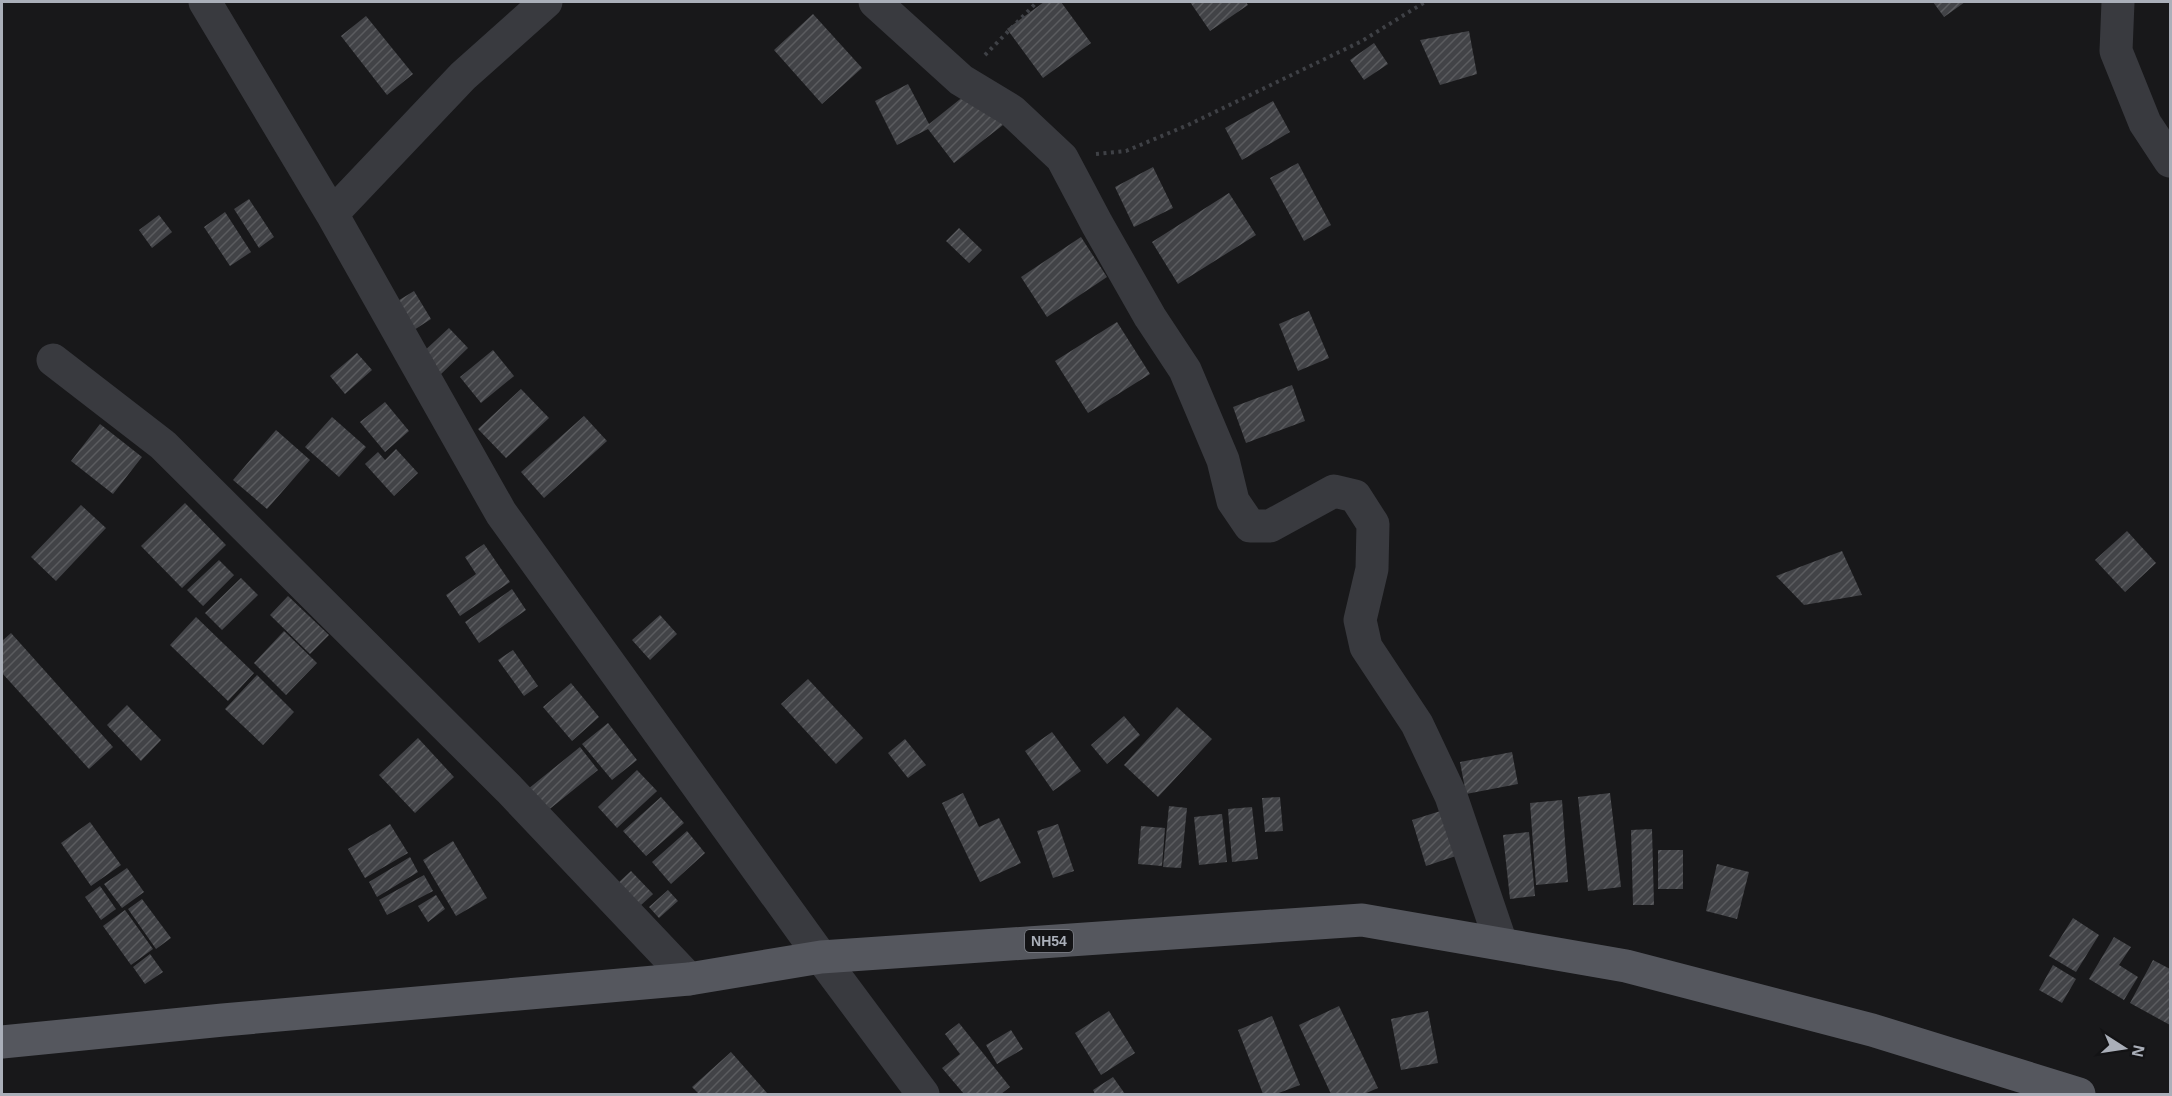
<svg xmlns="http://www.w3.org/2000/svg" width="2172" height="1096" viewBox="0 0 2172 1096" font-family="Helvetica,sans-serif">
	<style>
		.building { fill: url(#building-hatch) }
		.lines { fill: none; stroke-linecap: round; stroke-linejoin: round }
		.path { stroke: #3f4146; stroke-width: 4; stroke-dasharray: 3 4.5; stroke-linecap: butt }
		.minor { stroke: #393a3f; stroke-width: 33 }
		.primary { stroke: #55575e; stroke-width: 33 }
		.labels { text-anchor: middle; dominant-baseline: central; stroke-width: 6; stroke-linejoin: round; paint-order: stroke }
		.shield { fill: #131315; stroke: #7d8088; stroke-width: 1.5 }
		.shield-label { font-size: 14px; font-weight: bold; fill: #aaafb9 }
	</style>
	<defs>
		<pattern id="building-hatch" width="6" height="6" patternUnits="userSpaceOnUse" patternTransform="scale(1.5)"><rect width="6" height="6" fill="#424347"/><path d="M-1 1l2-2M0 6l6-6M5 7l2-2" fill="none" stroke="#5b5c5f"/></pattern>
	</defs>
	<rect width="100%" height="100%" fill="#18181a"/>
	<path class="building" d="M1044 2H1061L1091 43 1043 78 1007 29Z
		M1190 2H1246L1248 5 1210 31Z
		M1933 2H1965L1944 17Z
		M813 14 862 68 822 104 774 50Z
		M366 16 413 74 387 95 341 36Z
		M1469 31 1477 74 1440 85 1420 40Z
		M1374 43 1388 64 1364 80 1350 60Z
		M908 84 929 124 974 88 1003 125 954 163 928 129 897 145 875 101Z
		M1273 101 1290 132 1242 160 1225 128Z
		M1298 163 1331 225 1304 241 1270 178Z
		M1153 167 1173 208 1134 227 1115 187Z
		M1229 193 1256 235 1178 284 1152 242Z
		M249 199 274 237 259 248 234 209Z
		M225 212 251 252 230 266 204 227Z
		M159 215 172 232 152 248 139 230Z
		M959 228 982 250 969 263 946 241Z
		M1081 237 1107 277 1047 317 1021 277Z
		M414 291 431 319 414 330 396 302Z
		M1309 311 1329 358 1298 371 1279 324Z
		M1117 322 1150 374 1088 413 1055 361Z
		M449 328 468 348 440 375 421 354Z
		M493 350 514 376 481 403 460 377Z
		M357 353 372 370 345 394 330 376Z
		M1292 385 1305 421 1246 443 1233 407Z
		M521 389 549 418 506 458 478 429Z
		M385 402 409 431 385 452 360 422Z
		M584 416 607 441 544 498 521 472Z
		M332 417 366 447 339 477 305 447Z
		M100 424 142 457 113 494 71 461Z
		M276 430 310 460 267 509 233 480Z
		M396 449 418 473 394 496 365 464 378 452 385 460Z
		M185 503 226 545 182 588 141 546Z
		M81 505 106 528 56 581 31 557Z
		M2127 531 2156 563 2125 592 2095 560Z
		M484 544 510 582 460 616 446 595 476 574 465 557Z
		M1842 551 1862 595 1804 605 1776 576Z
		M219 560 234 575 203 606 187 590Z
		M241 578 258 595 222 630 205 613Z
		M512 589 526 610 479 643 465 622Z
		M288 596 329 635 310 654 270 615Z
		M660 615 677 634 650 660 632 640Z
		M196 617 254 673 228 701 170 645Z
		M284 631 317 663 286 695 254 663Z
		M11 633 113 747 89 769 2 673V641Z
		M513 650 538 686 524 696 498 660Z
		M257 675 294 712 263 745 225 709Z
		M808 679 863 738 836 764 781 704Z
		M571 683 599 717 572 741 543 707Z
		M127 705 161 740 141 761 107 725Z
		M1177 707 1212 739 1158 797 1124 765Z
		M1124 716 1140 735 1107 764 1091 745Z
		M608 723 637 760 612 780 582 744Z
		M1052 732 1081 771 1053 791 1025 751Z
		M418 738 454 777 415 813 379 775Z
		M905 739 926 765 908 778 888 753Z
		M580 747 598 770 546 812 528 789Z
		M1512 752 1518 784 1466 794 1460 762Z
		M637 770 657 791 617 828 598 807Z
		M963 793 979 827 999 818 1021 863 980 882 942 803Z
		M1610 793 1621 887 1588 891 1578 797Z
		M661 797 684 823 646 856 623 831Z
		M1280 797 1283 831 1265 832 1262 798Z
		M1562 800 1568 882 1536 885 1530 803Z
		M1169 806 1187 808 1181 868 1163 867Z
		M1252 807 1258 859 1232 862 1228 809Z
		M1450 808 1465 853 1426 866 1412 820Z
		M1222 814 1227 862 1199 865 1194 817Z
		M90 822 121 865 91 886 61 843Z
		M390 824 408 853 365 878 348 849Z
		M1058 824 1074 871 1053 878 1037 831Z
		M1141 826 1165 828 1162 866 1138 864Z
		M1652 829 1654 905H1633L1631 830Z
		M687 831 705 853 671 884 652 862Z
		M1529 832 1535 896 1510 899 1503 835Z
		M453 841 487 898 456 916 423 860Z
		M1658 850H1683V889H1658Z
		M410 857 418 872 377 897 369 882Z
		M1717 864 1749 872 1737 919 1706 911Z
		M127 868 144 892 122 908 104 884Z
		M631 871 653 894 640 906 618 883Z
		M424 875 433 891 387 915 379 900Z
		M100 886 116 909 101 920 85 897Z
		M668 890 678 901 659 918 649 907Z
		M436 895 445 909 428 922 418 906Z
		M142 899 171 938 156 949 128 909Z
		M125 910 153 949 131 965 103 926Z
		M2073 918 2099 935 2076 972 2049 956Z
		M2114 937 2131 947 2119 965 2138 977 2124 1000 2089 979Z
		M150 954 163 972 145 984 133 967Z
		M2153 960 2170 969V1025L2130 1003Z
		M2053 965 2076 979 2062 1003 2039 990Z
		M1339 1006 1378 1088 1364 1094H1331L1299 1025Z
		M1109 1011 1135 1053 1101 1075 1075 1033Z
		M1428 1011 1438 1063 1401 1070 1391 1019Z
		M1272 1016 1300 1085 1276 1094H1263L1238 1030Z
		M959 1023 1010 1087 1001 1094H964L942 1068 960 1054 945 1034Z
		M1011 1030 1023 1049 997 1064 986 1045Z
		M731 1052 767 1093 766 1094H699L692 1087Z
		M1113 1077 1125 1094H1095L1093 1090Z"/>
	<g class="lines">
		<path class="path" d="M985 55 1037 2
			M1096 154 1126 151 1188 125 1362 41 1425 2"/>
		<path class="minor" d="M205 2 332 214 501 513 821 957 923 1094
			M875 2 961 80 1012 111 1062 158 1097 224 1150 317 1185 370 1223 460 1233 501 1250 526H1270L1334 491 1355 496 1373 524 1372 569 1360 620 1366 647 1417 724 1451 796 1501 943
			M2118 2 2116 51 2145 123 2170 161
			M332 214 463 76 546 2
			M53 360 163 445 509 789 689 979"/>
		<path class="primary" d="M2 1042 223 1020 689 979 821 957 1362 920 1626 966 1872 1030 2079 1094"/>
	</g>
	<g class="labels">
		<rect class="shield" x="1025" y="930" width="48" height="22" rx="4.5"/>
		<g class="shield-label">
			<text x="1049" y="941">NH54</text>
		</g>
	</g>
	<rect width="2172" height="1096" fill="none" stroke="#aaafb9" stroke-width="6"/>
	<g transform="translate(2124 1048) rotate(102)" stroke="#131315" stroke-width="4.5" paint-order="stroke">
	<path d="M0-4.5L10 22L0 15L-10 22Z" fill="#aaafb9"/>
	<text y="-9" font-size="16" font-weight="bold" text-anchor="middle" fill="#aaafb9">N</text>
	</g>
</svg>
